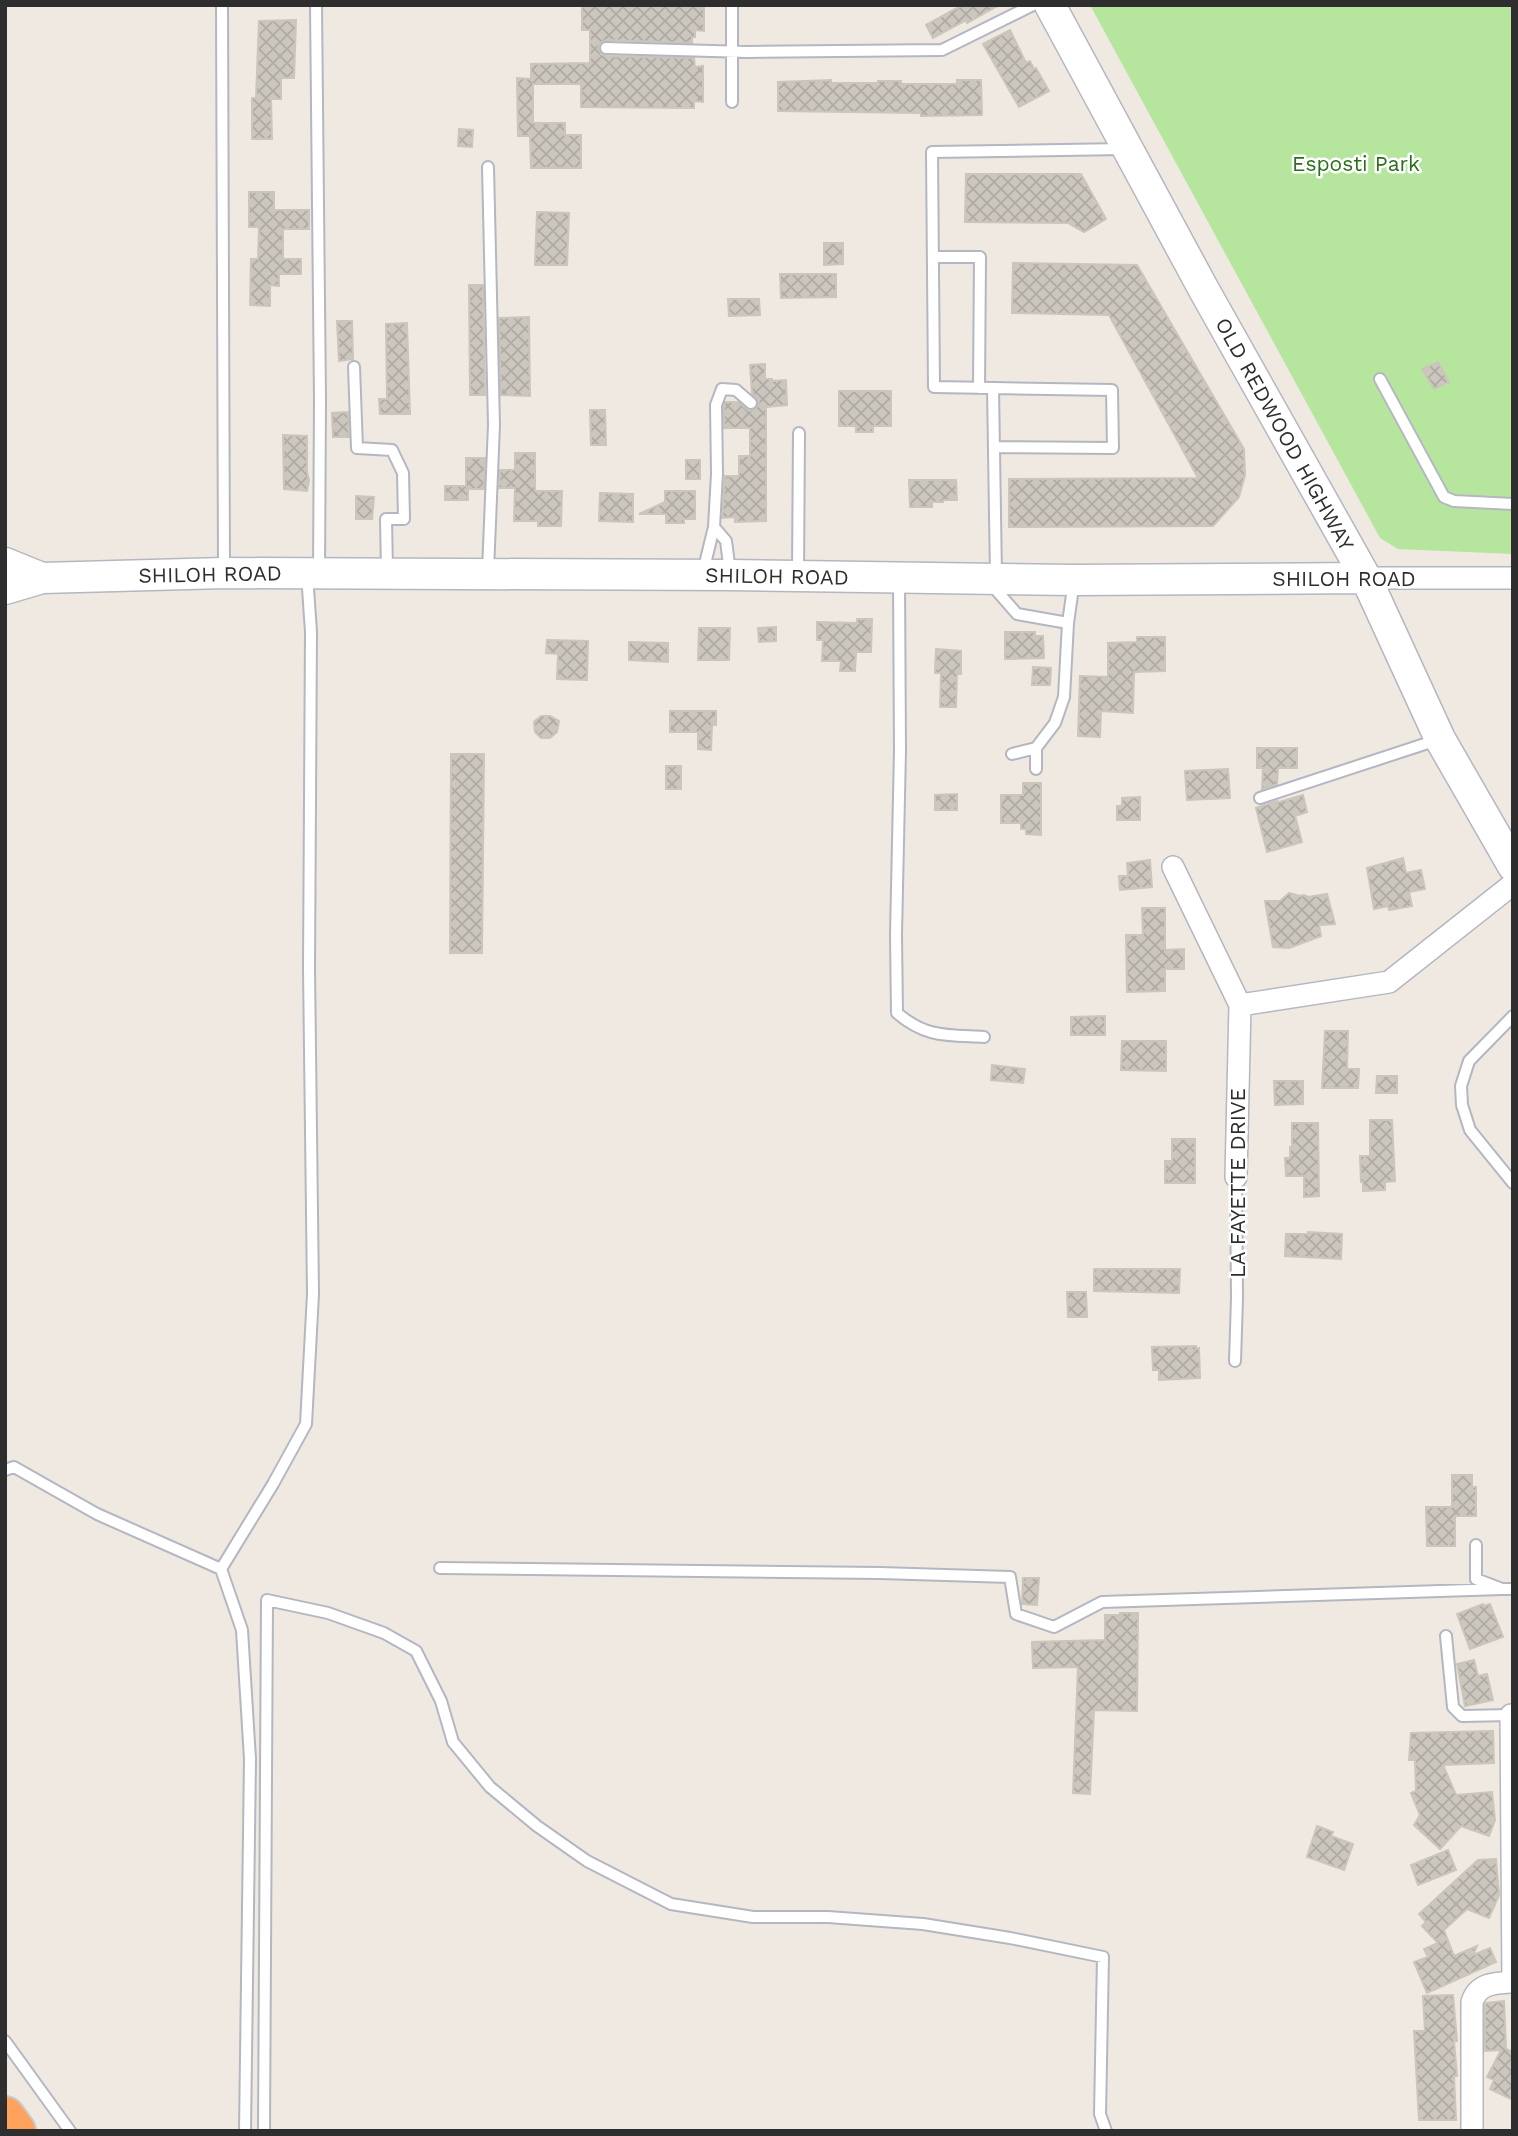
<svg xmlns="http://www.w3.org/2000/svg" width="1518" height="2136" viewBox="0 0 1518 2136" font-family="'Work Sans',sans-serif">
	<style>
		.park { fill: #b6e59e }
		.building { fill: url(#building-cross-hatch); stroke: #cbc5ba; stroke-width: 2 }
		.lines { fill: none; stroke-linecap: round; stroke-linejoin: round }
		.service-casing { stroke: #b4b7c1; stroke-width: 14 }
		.minor-casing { stroke: #b4b7c1; stroke-width: 24 }
		.secondary-casing { stroke: #b4b7c1; stroke-width: 33 }
		.motorway-casing { stroke: #c9c9c9; stroke-width: 42 }
		.service { stroke: #fff; stroke-width: 10 }
		.minor { stroke: #fff; stroke-width: 21 }
		.secondary { stroke: #fff; stroke-width: 30 }
		.motorway { stroke: #ffa35c; stroke-width: 38 }
		.labels { text-anchor: middle; dominant-baseline: central; stroke-width: 5; stroke-linejoin: round; paint-order: stroke }
		.park-label { font-size: 21px; fill: #2c6e1b; stroke: #fff }
		.street-label { font-size: 21px; fill: #2e2e2e; stroke: #fff }
	</style>
	<defs>
		<pattern id="building-cross-hatch" width="8" height="8" patternUnits="userSpaceOnUse" patternTransform="scale(1.75)"><rect width="8" height="8" fill="#cbc7bf"/><path d="M0 0l8 8M0 8l8-8" fill="none" stroke="#afaba4"/></pattern>
	</defs>
	<rect width="100%" height="100%" fill="#efe9e1"/>
	<path class="park" d="M1090 5H1513V554L1398 549 1380 538Z"/>
	<path class="building" d="M582 5H704V31L695 30V37H692V43L606 40 600 43 598 48 601 54 606 56 694 58 695 67 703 66V102L694 101V108L581 107V84H533V123H565V135H581V168H531L530 136H518L517 78 531 79V64L590 63V30H582Z
		M958 5H999L967 23 966 20 933 38 926 25 959 7Z
		M296 20 294 78H281V99H271L272 139H252V98H256L259 21Z
		M1010 30 1026 63 1030 61 1034 69 1036 68 1049 91 1019 107 983 44Z
		M831 80V83H878V81H901V84H957V80H981L982 115 921 116V113L778 111V82Z
		M459 129 473 130 472 147 458 146Z
		M966 174H1081L1106 219 1084 232 1068 223 965 222Z
		M249 192H274V210H309V229H283V259H301V274H279V286L270 285V306L250 305 251 259H258L259 227H249Z
		M537 212 569 213 567 265H535Z
		M824 243H843V264L824 265Z
		M1013 263 1137 265 1244 449 1245 475 1239 497 1213 526 1009 527V479L1198 478 1109 315 1012 313Z
		M780 274H836V297L781 298Z
		M469 285H483L485 395H470Z
		M728 299H759L760 315 729 316Z
		M529 317 530 396 501 395 499 318Z
		M337 321H352L353 359 339 361Z
		M407 323 410 414H380L379 399H387L386 324Z
		M1438 362 1449 382 1434 389 1422 369Z
		M765 364V379H772V381L786 380 787 405 766 407V521L735 522V517L722 518 725 476H739V456H750V428H724V406L725 402H738L749 411 756 409 759 401 752 393 750 365Z
		M839 391H891V426H873V432H856V426H839Z
		M590 410H605L606 445H591Z
		M348 412 349 437H333L332 413Z
		M283 435 307 436V472L309 480 307 491 284 489Z
		M515 453H535V491H562L561 526H538V521H514L515 488H499L500 470H515Z
		M466 458H485L484 489H468V500H445V486H466Z
		M686 460H700V479H686Z
		M909 480H956L957 500H943V502H932V507H910Z
		M665 491H695V519H684V523H666V514H639L665 502Z
		M600 493 633 494V522L599 521Z
		M356 496 374 497 372 519H356Z
		M857 619H872L871 652H856L855 671H840L841 661H822L823 640H817V622L857 623Z
		M776 627V641L759 642 758 628Z
		M699 628H730L729 660H698Z
		M1005 632H1035V636H1043L1044 658 1005 659Z
		M1137 637H1165V671L1134 672 1133 713 1101 711 1100 737 1078 736 1080 676 1108 677V643L1137 642Z
		M547 640 588 641 587 680 557 679 558 654 546 653Z
		M629 642 668 643V662L629 660Z
		M936 649 961 651V674H957L956 707H940L941 673H935Z
		M1033 667 1051 668 1050 685H1032Z
		M670 711H716V725H712L711 750 698 749V732H670Z
		M541 716H550L559 721 557 732 550 738H541L535 732 534 722Z
		M1257 748H1297V768H1278L1277 784 1262 789 1263 768H1257Z
		M451 754H484L482 953H450Z
		M666 766H681V789H666Z
		M1228 769 1230 798 1187 800 1185 771Z
		M1023 783H1041V835L1026 834V829H1021V823H1001V795H1023Z
		M957 794V810H935V795Z
		M1303 795 1307 812 1295 816 1302 842 1267 852 1256 808 1277 801 1276 803Z
		M1140 797V820H1117V806H1122V798Z
		M1403 858 1406 873 1421 870 1425 889 1409 892 1412 906 1389 910 1388 906 1374 909 1367 868Z
		M1150 860 1152 887 1120 890 1119 876H1128L1127 863Z
		M1289 893 1300 896 1304 895 1308 897 1327 894 1335 924 1319 925 1321 936 1289 948 1273 947 1265 901H1280Z
		M1142 908H1165V950L1184 949V969H1165V991L1127 992 1126 935H1143Z
		M1105 1016V1035H1071V1017Z
		M1325 1031H1348L1347 1069H1359L1358 1088H1322Z
		M1122 1041H1166V1071L1121 1070Z
		M992 1065 1025 1069 1023 1083 991 1080Z
		M1377 1076H1397V1093H1376Z
		M1274 1081H1303V1104L1275 1105Z
		M1370 1120H1392L1395 1181 1385 1182V1190L1363 1191V1182H1361L1360 1156H1370Z
		M1292 1123H1318L1319 1196 1304 1197V1176H1286L1285 1158H1290V1147H1292Z
		M1172 1139H1195V1183H1165V1161H1172Z
		M1308 1232 1342 1234 1341 1259 1285 1256 1286 1234H1308Z
		M1094 1269H1180L1179 1293 1094 1291Z
		M1067 1292H1086L1087 1317H1068Z
		M1196 1346V1349L1199 1348 1200 1378 1159 1380V1370H1153L1152 1347Z
		M1452 1475H1472V1487H1476V1516H1455V1546H1427L1426 1507H1452Z
		M1023 1578H1039L1037 1605 1022 1604Z
		M1483 1604 1484 1606 1490 1604 1503 1637 1470 1649 1457 1614Z
		M1120 1613H1138L1137 1711 1094 1710 1090 1794 1073 1793 1078 1667 1033 1668 1032 1642 1105 1640V1615H1120Z
		M1474 1660 1478 1676 1487 1674 1493 1700 1465 1706 1457 1664Z
		M1493 1731 1494 1763 1443 1765 1456 1795 1492 1792 1495 1820 1489 1836 1461 1826 1440 1849 1414 1825 1420 1815 1411 1793 1416 1791 1415 1760H1409L1411 1733Z
		M1317 1826 1333 1832 1331 1836 1353 1844 1344 1870 1307 1857Z
		M1448 1850 1456 1870 1418 1885 1411 1865Z
		M1496 1859 1499 1895 1489 1918 1467 1909 1444 1930 1454 1956 1477 1946 1473 1955 1490 1948 1496 1962 1427 1993 1414 1962 1428 1957 1424 1949 1438 1943 1422 1926 1426 1922 1419 1914 1478 1860Z
		M1453 1995 1457 2041H1454L1457 2076H1454L1456 2120H1419L1414 2031H1425L1423 1996Z
		M1504 2001 1506 2049 1513 2052V2100L1490 2089 1494 2080 1487 2077 1501 2050 1485 2051V2005L1486 2003Z"/>
	<g class="lines">
		<defs>
			<path id="service" d="M222 5 224 570
				M316 5 320 400 319 573
				M732 5V102
				M606 48 747 52 942 50 1033 5
				M488 167 494 425 488 571
				M933 257H980L979 388
				M354 367 357 448 392 450 403 473 404 519H386L387 570
				M1380 379 1444 497 1454 501 1513 504
				M993 388 1112 390 1113 448 994 447
				M714 527 726 541 730 572
				M703 572 714 527 717 474 716 405 722 389 736 390 751 403
				M798 574 799 433
				M996 576 993 388 934 387 932 152 1124 149
				M899 581 900 750 896 935 897 1013C926 1038 948 1035 984 1037
				M990 583 1017 614 1068 623 1064 697 1055 723 1036 748V769
				M1068 623 1074 581
				M1012 754 1036 748
				M1260 798 1437 740
				M1513 1016 1469 1061 1461 1086 1462 1105 1470 1130 1513 1183
				M1235 1361 1237 1298 1236 1177
				M5 1470 14 1467 97 1514 221 1569 242 1630 250 1759 245 2131
				M1476 1545V1579L1502 1589H1513
				M440 1568 880 1573 1010 1577 1016 1614 1054 1627 1102 1602 1502 1589
				M221 1569 273 1484 306 1424 313 1294 309 968 311 632 307 574
				M1446 1636 1453 1707 1462 1716 1511 1715
				M5 2041 70 2131
				M264 2131 267 1600 328 1613 384 1633 416 1651 441 1701 453 1742 490 1787 537 1826 587 1861 671 1904 753 1917H828L923 1924 1010 1938 1103 1957 1100 2114 1106 2131"/>
			<path id="minor" d="M1366 578H1513
				M1173 867 1240 1005 1236 1177
				M1240 1005 1389 982 1513 884
				M1513 1982 1511 1715H1513
				M1472 2131V2002C1478 1983 1495 1983 1513 1982"/>
			<path id="secondary" d="M1050 5 1204 290 1366 578 1440 739 1513 866
				M5 563 42 578
				M5 589 42 578 224 573 730 575 1074 580 1366 578"/>
			<path id="motorway" d="M5 2116 16 2131"/>
		</defs>
		<use href="#service" class="service-casing"/>
		<use href="#minor" class="minor-casing"/>
		<use href="#secondary" class="secondary-casing"/>
		<use href="#motorway" class="motorway-casing"/>
		<use href="#service" class="service"/>
		<use href="#minor" class="minor"/>
		<use href="#secondary" class="secondary"/>
		<use href="#motorway" class="motorway"/>
	</g>
	<g class="labels">
		<g class="park-label">
			<text x="1356" y="163">Esposti Park</text>
		</g>
		<g class="street-label">
			<text transform="translate(1285 434) rotate(61)">OLD REDWOOD HIGHWAY</text>
			<text transform="translate(210 574) rotate(-1)">SHILOH ROAD</text>
			<text transform="translate(777 576) rotate(1)">SHILOH ROAD</text>
			<text x="1344" y="578">SHILOH ROAD</text>
			<text transform="translate(1237 1183) rotate(-90)">LA FAYETTE DRIVE</text>
		</g>
	</g>
	<rect width="1518" height="2136" fill="none" stroke="#2e2e2e" stroke-width="14"/>
</svg>
